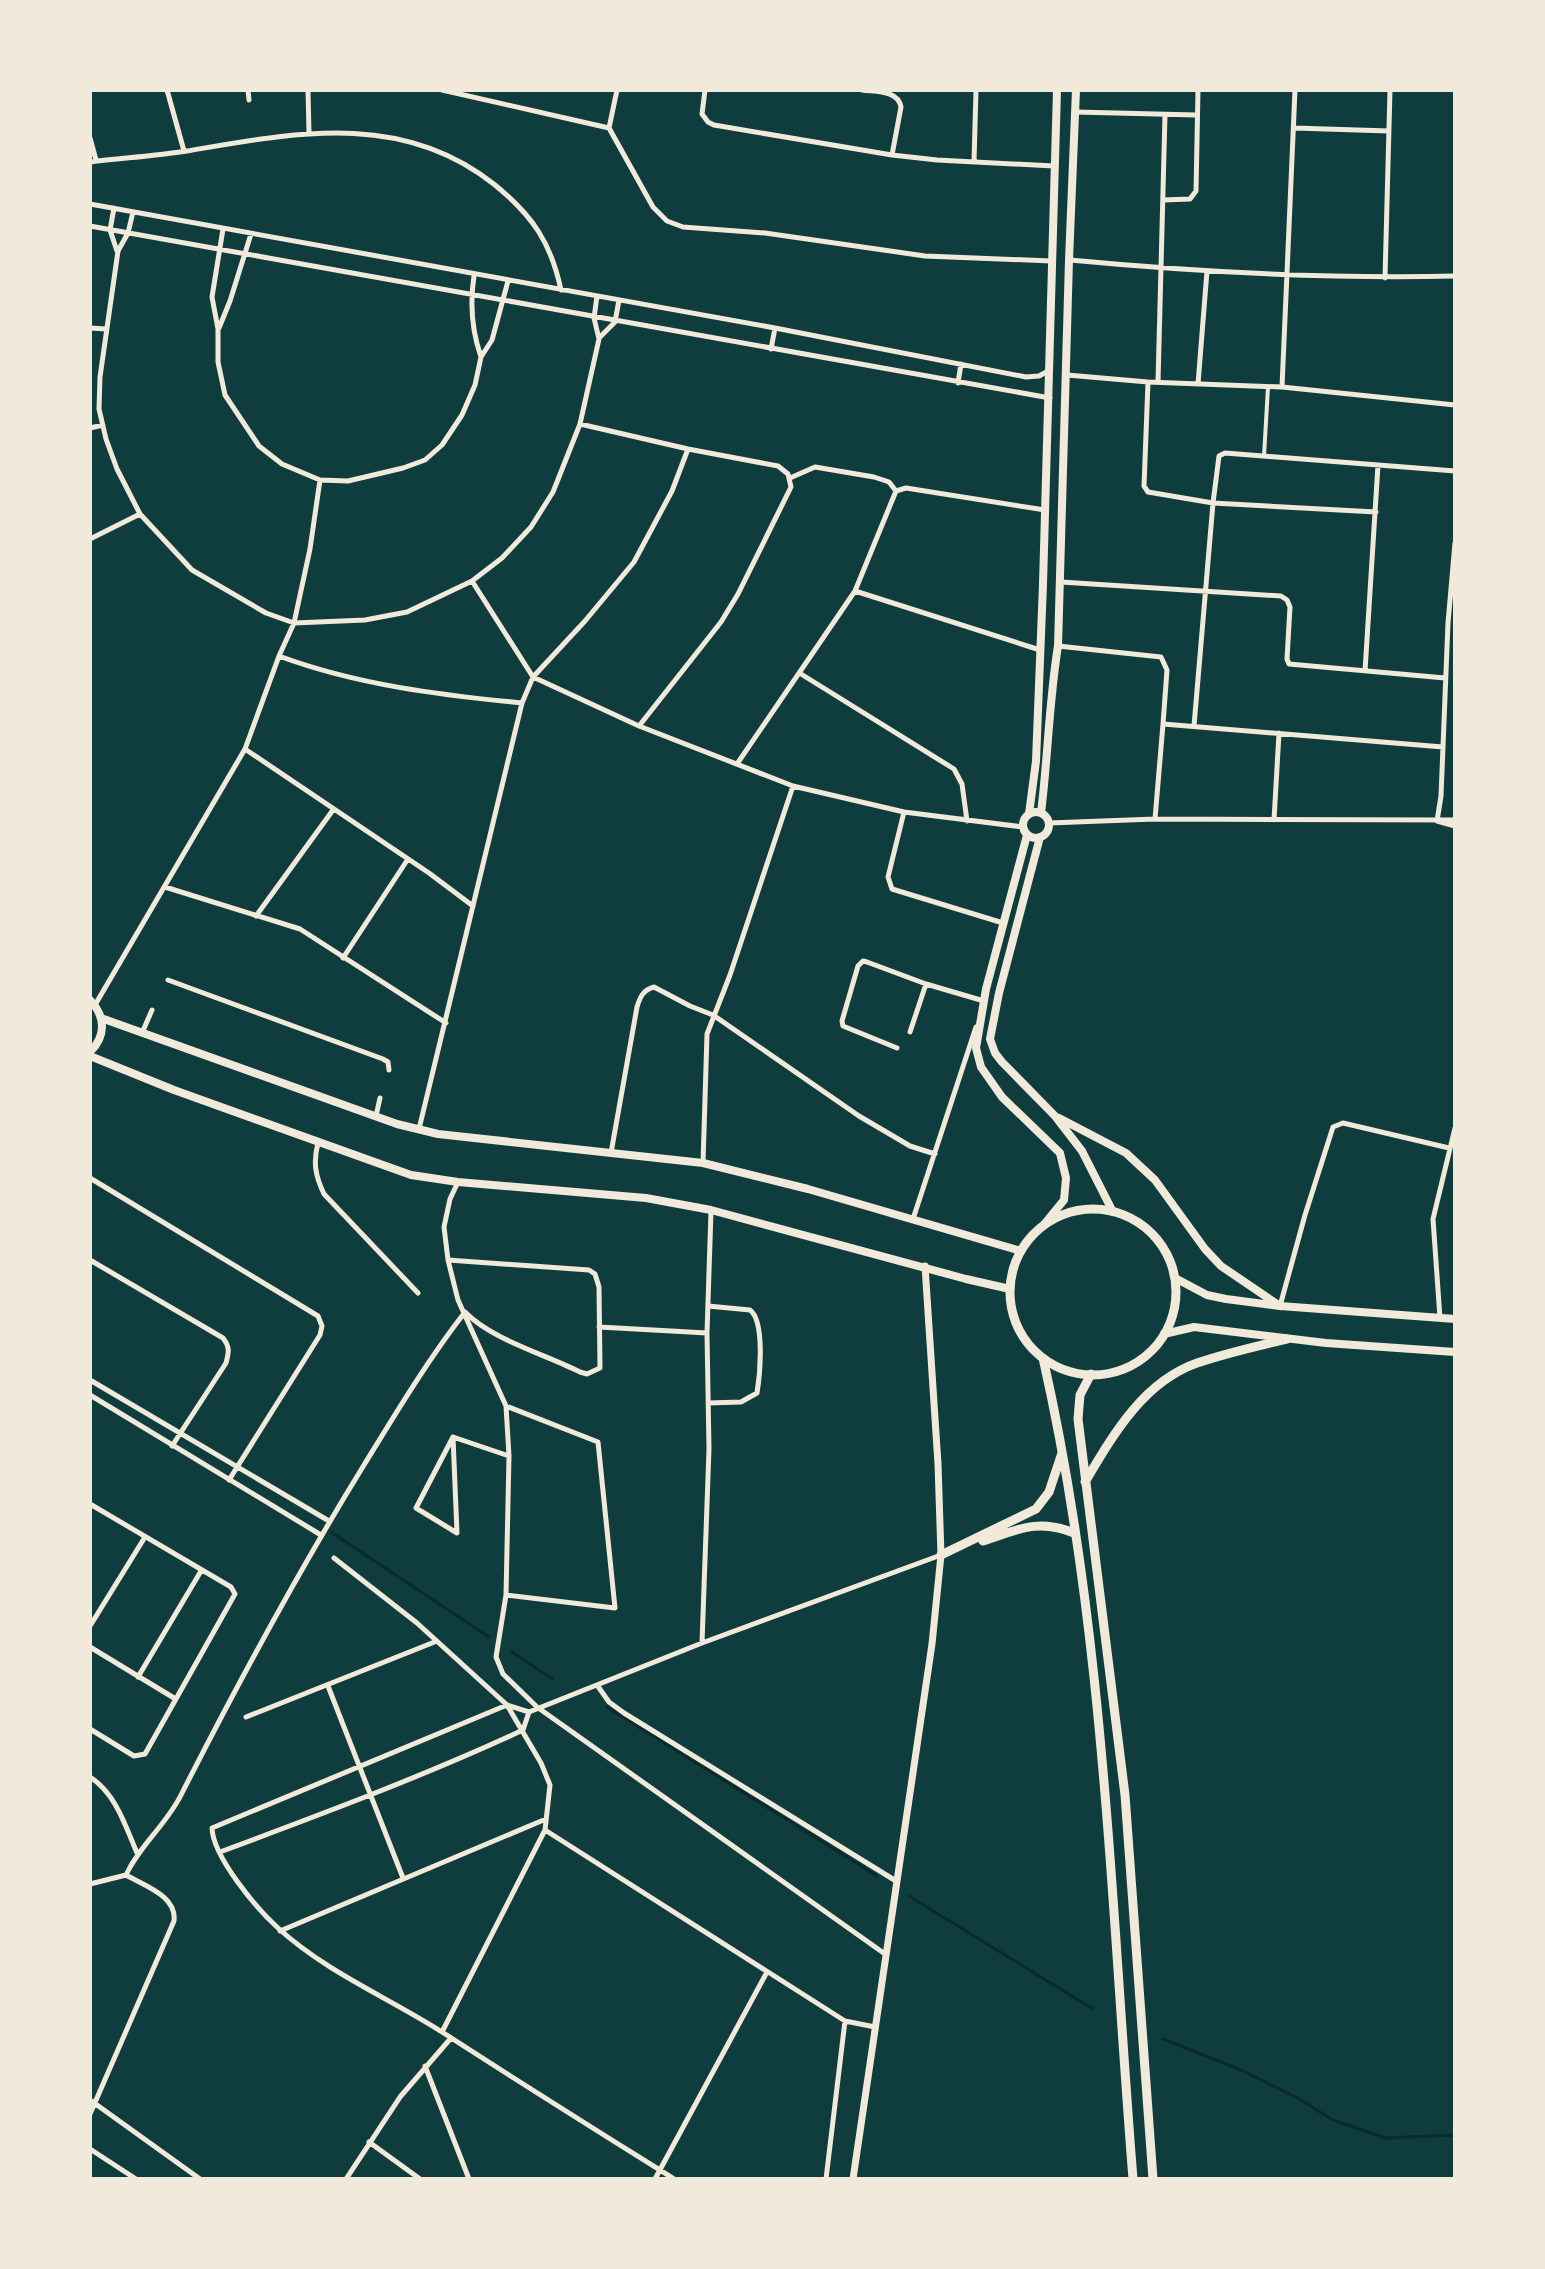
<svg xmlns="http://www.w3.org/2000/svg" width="1545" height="2269" viewBox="0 0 1545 2269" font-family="'Noto Sans',sans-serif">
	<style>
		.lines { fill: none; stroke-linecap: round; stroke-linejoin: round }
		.stream { stroke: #0a2a2b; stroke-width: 3 }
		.pedestrian { stroke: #f1e9da; stroke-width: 4 }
		.minor { stroke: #f1e9da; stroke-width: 5 }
		.tertiary { stroke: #f1e9da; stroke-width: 7 }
		.secondary { stroke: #f1e9da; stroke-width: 8 }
		.trunk { stroke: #f1e9da; stroke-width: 9 }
	</style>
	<rect width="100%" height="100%" fill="#0f3d3e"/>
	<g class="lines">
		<path class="stream" d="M331 1532 489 1637
			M512 1652 552 1679
			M607 1707 877 1876
			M909 1896 1093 2009
			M1163 2039 1241 2070 1298 2098 1331 2119 1385 2138 1455 2135"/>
		<path class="pedestrian" d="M1264 456 1268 387"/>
		<path class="minor" d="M167 90 184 151
			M248 90 249 100
			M308 90 309 133
			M442 90 609 128 653 207 667 221 683 227 765 233 925 256 1051 261
			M705 90 702 114 708 122 714 125 892 155 937 160 1054 166
			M862 90C876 92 898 90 901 107L892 155
			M1076 112 1196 115
			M609 128 617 90
			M1294 128 1389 131
			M90 138 96 160
			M90 162C122 158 155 156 187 151 294 133 402 110 495 185 533 216 551 243 561 290
			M974 162 976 90
			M1163 200 1190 199 1196 191 1198 90
			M90 204 775 328 1026 377 1039 376 1050 370
			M114 208 110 230 117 251
			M133 212 128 233 118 251 100 377 99 409 106 439 117 469 140 514 192 570 266 613 294 623 365 620 407 612 472 581 502 558 531 527 553 492 580 424 599 339 594 318 597 296
			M90 226 1050 398
			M223 229 212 297 218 329V362L225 395 259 446 282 464 320 480 348 481 403 468 425 460 442 445 462 415 475 385 481 357 492 340 508 281
			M1070 260C1197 272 1327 279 1455 276
			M474 276C470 302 472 331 481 357
			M1385 278 1390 90
			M90 328 106 329
			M219 328 230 301 251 234
			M599 338 615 322 619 300
			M771 349 775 328
			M1067 375 1148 382 1282 387 1455 405
			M1148 382 1144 486 1148 492 1213 503 1376 512
			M1158 382 1165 115
			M958 383 961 364
			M1198 384 1207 271
			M1282 387 1295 90
			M580 424 688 449 778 466 788 474 791 487 738 594 721 622 639 726
			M90 428 103 425
			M790 478 815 467 874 477 889 482 896 491
			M90 539 140 514
			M1455 543 1448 623 1441 796 1437 821 1455 826
			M472 581 533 677 639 726 793 786 904 812 1023 827
			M1061 582 1281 596 1287 600 1290 607 1287 659 1289 664 1445 678
			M855 591 1040 650
			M1058 646 1161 657 1167 670 1163 724
			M279 656C357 685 440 695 522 703
			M1365 671 1378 465
			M801 674 954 769 962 784 967 821
			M1194 726 1213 503 1219 456 1225 453 1455 471
			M245 749 429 873 473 906
			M737 764 855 591 896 491 906 488 1045 510
			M904 812 888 877 892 889 1003 923
			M1155 819 1163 724 1443 747
			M1274 820 1279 733
			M1049 823 1155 819 1455 820
			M165 887 300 929 446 1023
			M256 916 333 810
			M343 958 408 859
			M168 980 383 1059 388 1062 389 1070
			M95 1005 245 749 279 656 294 623 310 549 320 480
			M910 1032 926 984 984 1001
			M142 1033 152 1010
			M897 1048 843 1026 842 1021 858 966 863 961 867 962 926 984
			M376 1116 380 1098
			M419 1129 522 703 533 677 585 621 634 562 672 491 688 449
			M318 1143C313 1162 315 1175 324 1194L418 1293
			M611 1153 637 1007C640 997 643 990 654 987L690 1006 713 1015 859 1116 910 1146 935 1154
			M703 1163 707 1034 730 975 793 786
			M90 1178 318 1316 322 1326 320 1335 229 1480
			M458 1182 450 1199 444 1227 448 1260 458 1300 506 1406 509 1456 506 1595 496 1657 503 1674 537 1707 885 1954
			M913 1219 976 1027
			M90 1260 223 1338C230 1347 229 1352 226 1363L172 1446
			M708 1306 750 1310C765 1321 760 1375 757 1393L741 1402 708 1403
			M1280 1306 1305 1215 1333 1127 1343 1123 1449 1148
			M1440 1318 1433 1219 1455 1128
			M599 1327 707 1333
			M90 1380 329 1521
			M90 1395 321 1535
			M506 1406 598 1442 615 1608 506 1595
			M453 1437 457 1533 416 1508 453 1437 509 1456
			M90 1504 231 1587 235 1594 145 1754 134 1756 90 1729
			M334 1558 417 1623 507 1705 541 1763 550 1785 545 1830 442 2032
			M90 1626 145 1537
			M702 1643 709 1449 707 1333 711 1211
			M90 1647 174 1698
			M138 1677 201 1571
			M597 1685 609 1702 624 1713 896 1881
			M328 1686 403 1878
			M246 1717 437 1641
			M90 1777C116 1794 125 1825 137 1853
			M545 1830 845 2021 875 2027
			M220 1852C322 1814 424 1776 523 1730L529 1712
			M126 1875C140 1845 166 1825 181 1795 238 1683 298 1572 364 1465 396 1413 427 1361 465 1312 492 1340 545 1354 580 1372L587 1374 600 1368 599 1287 595 1274 589 1270 448 1260
			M90 1884 126 1875C145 1886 177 1896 174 1921L90 2114
			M280 1931 546 1819
			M425 2066 469 2179
			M90 2100 200 2179
			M369 2142 420 2179
			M90 2149 136 2179
			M346 2179 400 2097 451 2038
			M655 2179 767 1972
			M674 2179C596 2130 519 2082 442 2032 389 1998 326 1972 278 1928 257 1909 213 1857 212 1828L507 1705 529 1712 702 1643 941 1555
			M826 2179 845 2021"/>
		<path class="tertiary" d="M853 2179 932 1644 941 1555 938 1464 925 1266"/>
		<path class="secondary" d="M1023 825a13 13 0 1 1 26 0a13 13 0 1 1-26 0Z
			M1041 813C1048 757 1049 701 1058 646L1069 260 1076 90
			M1029 814 1036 761 1043 584 1057 90
			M1027 835 986 989 976 1048 981 1067 1002 1097 1060 1153 1066 1178 1064 1200 1042 1227
			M1040 837 999 993 990 1039 995 1053 1002 1062 1055 1116 1082 1151 1113 1212
			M90 1000C106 1017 106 1036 90 1052
			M101 1018 397 1124 438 1134 703 1163 808 1189 1021 1251
			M90 1056 174 1090 411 1175 458 1182 646 1198 711 1210 966 1279 1010 1289
			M1059 1118 1126 1153 1155 1180 1205 1249 1221 1266 1280 1306
			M1175 1278 1207 1295 1226 1299 1280 1306 1455 1319
			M1164 1334 1194 1327 1326 1343 1455 1352"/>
		<path class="trunk" d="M1010 1292a83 83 0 1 1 166 0a83 83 0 1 1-166 0Z
			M1043 1358C1104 1626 1111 1905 1133 2179
			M1091 1374 1080 1395 1078 1419 1125 1795 1153 2179
			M1085 1482C1113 1435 1143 1382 1197 1363 1226 1353 1257 1346 1287 1339
			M983 1541C1017 1530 1038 1518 1074 1533
			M941 1555 1036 1509 1049 1492 1062 1453"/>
	</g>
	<rect width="1545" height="2269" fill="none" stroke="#f1e9da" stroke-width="184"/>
</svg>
